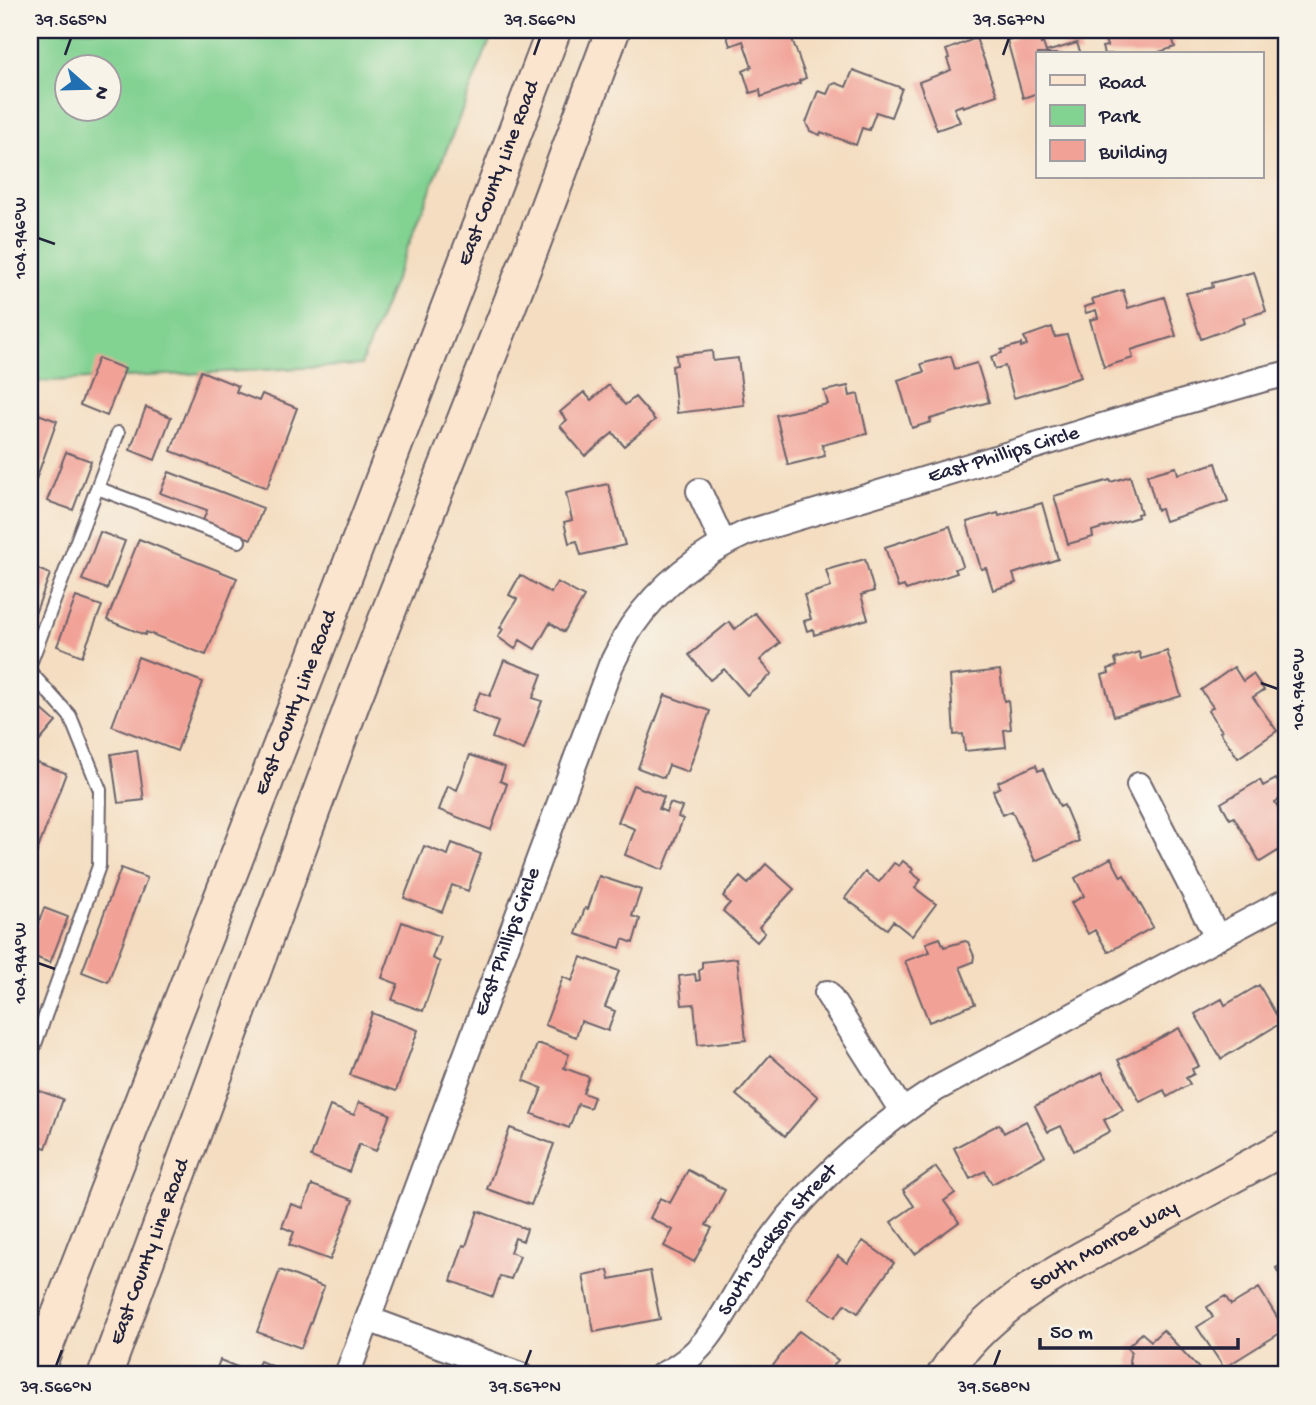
<svg xmlns="http://www.w3.org/2000/svg" width="1316" height="1405" viewBox="0 0 1316 1405" font-family="'Gochi Hand',sans-serif">
	<style>
		.green { fill: #82d292; stroke: #527a66; stroke-width: 2; fill-rule: evenodd }
		.building { fill: #f2a196 }
		.lines { fill: none; stroke-linecap: round; stroke-linejoin: round }
		.lane-casing { stroke: #6c636a; stroke-width: 16 }
		.street-casing { stroke: #6c636a; stroke-width: 28 }
		.secondary-casing { stroke: #6c636a; stroke-width: 37 }
		.lane { stroke: #fff; stroke-width: 12 }
		.street { stroke: #fff; stroke-width: 24 }
		.secondary { stroke: #fbe5cf; stroke-width: 33 }
		.ticks { fill: none; stroke: #22223b; stroke-width: 2.5 }
		.labels { text-anchor: middle; dominant-baseline: central; stroke-width: 5; stroke-linejoin: round; paint-order: stroke }
		.street-label { font-size: 21px; fill: #22223b; stroke: #f7f3e8 }
		.neatline { fill: none; stroke: #22223b; stroke-width: 2.5 }
		.ticks-label { font-size: 18px; text-anchor: middle; fill: #22223b }
	</style>
	<rect width="100%" height="100%" fill="#f7f3e8"/>
	<filter id="ink" filterUnits="userSpaceOnUse"><feTurbulence type="fractalNoise" baseFrequency=".0143" numOctaves="2"/><feDisplacementMap in="SourceGraphic" scale="14" xChannelSelector="R" yChannelSelector="G"/><feConvolveMatrix kernelMatrix="1 2 1 2 8 2 1 2 1" color-interpolation-filters="sRGB"/></filter>
	<filter id="wash" filterUnits="userSpaceOnUse"><feTurbulence type="fractalNoise" baseFrequency=".00686" numOctaves="4" result="noise"/><feDisplacementMap in="SourceGraphic" scale="28" xChannelSelector="R" yChannelSelector="G"/><feGaussianBlur stdDeviation="1.57" result="paint"/><feColorMatrix in="noise" values="0 0 0 0 0 0 0 0 0 0 0 0 0 0 0 0 0 1.4 0 .05"/><feComposite in="paint" operator="in"/></filter>
	<g filter="url(#wash)">
		<rect width="100%" height="100%" fill="#f4ddc0"/>
		<path class="green" d="M30 30H494L361 365 30 382ZM66 66H108V108H66Z"/>
		<g id="blocks">
			<path class="building" d="M725 30H792L794 35 791 36 806 78 799 81 800 83 761 97 760 90 750 93 743 71 752 67 743 41 730 46Z
				M1102 30H1170L1175 47 1159 52 1160 54H1104L1102 47 1107 46Z
				M1037 31 1041 44 1043 43 1046 52 1077 43 1081 54H1038V93L1023 98 1007 40Z
				M976 38 997 95 963 107 962 105 954 108 960 122 937 130 919 82 951 70 947 59 949 58 946 50Z
				M853 70 902 88 891 117 876 112 869 130 862 128 856 145 821 132 820 135 810 131 806 123 818 91 827 94 831 85 836 83 846 87Z
				M1254 272 1266 311 1243 318 1245 323 1201 339 1186 293 1210 288 1213 287 1212 283Z
				M1123 290 1128 308 1164 297 1176 336 1131 350 1133 358 1104 367 1090 320 1098 318 1096 310 1086 313 1084 307 1094 304 1092 299Z
				M1052 327 1055 337 1067 335 1081 377 1014 398 1005 366 995 369 991 357 1002 353 1001 350 1021 344V347L1027 345 1024 337Z
				M712 351 713 361 738 358 744 405 677 413 672 366 677 365 676 355Z
				M951 356 955 369 977 363 989 402 930 419 931 422 912 428 898 380 924 372 921 364Z
				M98 358 125 369 107 416 80 405Z
				M201 371 238 386 236 392 259 401 262 394 297 408 267 488 171 451Z
				M609 385 625 405 635 397 655 420 624 446 613 433 585 456 560 426 567 420 560 412 584 392 591 400Z
				M848 386 850 396 858 394 867 434 822 445 825 456 788 465 776 415 828 404 824 391Z
				M146 407 171 417 155 460 130 450Z
				M30 411 57 421 30 496Z
				M66 452 91 461 73 510 47 501Z
				M1216 463 1228 501 1165 521 1161 509 1157 510 1147 475 1176 467 1178 474Z
				M169 472 263 508 251 539 203 521 207 510 160 493Z
				M1130 476 1141 513 1137 514 1138 517 1092 531 1093 537 1068 544 1054 496 1110 480 1111 482Z
				M608 484 625 545 581 555 577 541 569 543 564 522 572 520 566 493Z
				M1042 503 1058 559 1013 574 1016 583 993 590 986 568 981 569 967 522 998 513 999 516Z
				M950 526 963 566 955 569 957 573 906 590 904 586 898 588 885 547Z
				M100 532 125 541 107 589 82 580Z
				M139 539 237 578 206 655 146 632 145 635 107 620Z
				M865 559 874 591 861 595 868 619 814 635 813 629 807 631 804 621 811 619 804 595 831 587 826 570Z
				M30 566 50 574 33 619 30 618Z
				M520 575 551 593 557 582 584 597 564 632 550 623 535 649 520 640 515 649 498 637 503 629 500 628 517 599 509 595Z
				M76 597 102 606 82 656 57 646Z
				M755 613 780 643 760 660 772 674 747 695 724 669 710 680 689 655 729 622 735 629Z
				M1167 651 1181 696 1114 716 1102 675 1109 673 1108 669 1117 666 1115 659 1139 652 1141 659Z
				M138 657 203 682 177 751 112 726Z
				M504 660 542 674 533 698 542 701 524 750 492 738 498 722 472 711 480 692 490 696Z
				M1234 667 1243 681 1253 674 1264 690 1253 697 1277 731 1238 758 1220 732 1222 731 1208 711 1213 707 1201 690Z
				M1000 670 1004 701 1008 700 1011 729 1004 730 1006 747 965 751 963 734 954 735 950 676Z
				M665 695 710 711 688 772 669 765 664 778 638 768Z
				M30 699 56 722 38 743 30 736Z
				M137 750 144 800 118 803 111 754Z
				M470 755 505 767 500 781 507 784 491 830 439 810 448 786 457 790Z
				M30 760 66 773 30 871Z
				M1036 765 1038 771 1043 769 1060 807 1064 805 1079 841 1035 861 1012 811 1003 815 993 791 1000 787 998 782Z
				M1276 779 1286 795 1275 802 1284 817 1281 819 1286 828V846L1260 862 1234 817 1230 819 1221 803 1260 780 1263 786Z
				M633 785 664 797 659 809 666 812 670 803 682 807 678 817 683 819 663 870 625 855 635 829 618 822Z
				M452 843 481 854 468 891 452 885 442 912 404 898 424 846 448 855Z
				M1111 858 1121 877 1124 875 1153 927 1108 952 1095 930 1088 934 1071 903 1084 896 1075 878Z
				M903 861 913 869 911 872 921 880 915 888 936 904 912 936 893 921 887 929 845 898 865 872 879 882 894 863 899 866Z
				M766 864 794 889 759 927 765 933 757 942 723 911 730 903 723 896 740 877 748 884Z
				M121 868 147 878 108 982 82 972Z
				M599 876 641 890 632 916 640 919 633 943 623 939 620 948 576 934 585 908 588 909Z
				M44 908 68 917 50 963 30 955V946Z
				M402 922 440 936 432 958 440 962 423 1011 392 1000 398 984 382 978Z
				M940 938 944 947 965 941 968 942 974 956 973 962 960 967 975 1004 929 1022 905 961 930 952 926 943Z
				M581 957 619 971 605 1007 615 1011 608 1031 581 1021 576 1037 545 1025 563 977 572 981Z
				M737 958 746 1040 698 1045 694 1004 682 1005 679 976 695 974 696 981 700 980 699 971 702 968V962Z
				M1286 967V992L1278 979 1281 977 1277 972Z
				M1259 985 1281 1023 1221 1059 1195 1014 1222 999 1225 1005Z
				M372 1013 418 1030 396 1091 350 1075Z
				M1179 1028 1199 1066 1192 1069 1194 1074 1186 1078 1190 1084 1167 1097 1164 1090 1140 1102 1118 1060Z
				M537 1044H540L569 1054 564 1068 589 1077 583 1093 594 1097 590 1108 578 1104 569 1128 532 1114 542 1088 524 1081Z
				M770 1055 818 1097 785 1136 736 1095Z
				M1102 1072 1123 1110 1104 1120 1110 1131 1074 1151 1061 1126 1048 1132 1035 1106Z
				M37 1090 63 1099 46 1148 30 1143V1112Z
				M359 1102 390 1114 376 1151 359 1144 349 1172 311 1157 330 1106 354 1115Z
				M1026 1121 1045 1156 992 1184 985 1171 970 1179 954 1148 999 1124 1004 1133Z
				M510 1128 554 1144 531 1205 487 1189Z
				M936 1167 955 1193 944 1201 959 1222 915 1254 891 1222 914 1206 903 1190Z
				M688 1170 725 1190 706 1225 712 1228 694 1262 664 1246 673 1230 650 1218 660 1198 670 1203Z
				M312 1185 353 1200 330 1260 289 1245 294 1232 282 1227 291 1204 303 1208Z
				M478 1211 527 1229 523 1241 515 1238 510 1252 520 1256 511 1279 500 1276 493 1297 451 1281 463 1245 466 1246Z
				M863 1241 894 1263 858 1313 845 1304 835 1317 808 1298 838 1256 847 1263Z
				M1286 1263V1287L1276 1268Z
				M280 1270 324 1287 301 1348 257 1332Z
				M608 1270 610 1279 650 1271 660 1319 594 1332 583 1275Z
				M1259 1288 1285 1330 1224 1368 1197 1327 1213 1317 1207 1307 1225 1296 1231 1305Z
				M1163 1330 1205 1375H1119L1131 1364 1129 1361 1131 1351 1127 1347 1142 1333 1151 1341Z
				M799 1331 838 1360 826 1375H766Z
				M220 1360 254 1374 260 1361 289 1373 288 1375H214Z"/>
		</g>
	</g>
	<g filter="url(#ink)">
		<use href="#blocks" fill-opacity="0" stroke="#6c636a" stroke-width="2"/>
		<g class="lines">
			<defs>
				<path id="lane" d="M97 488 239 541
					M30 664 118 433
					M30 672 70 716 100 790 99 866 30 1058"/>
				<g id="street">
					<path d="M699 491 723 543"/>
					<path d="M1139 785 1217 937"/>
					<path d="M827 993 902 1111"/>
					<path d="M368 1319 520 1375"/>
					<path id="s1" d="M347 1375 611 665C618 652 624 638 632 626 662 583 699 554 746 533L1142 414 1264 379 1286 374"/>
					<path id="s2" d="M662 1375C704 1356 722 1317 744 1280 757 1259 772 1238 787 1219 830 1167 880 1125 936 1089L1286 901"/>
				</g>
				<g id="secondary">
					<path id="s3" d="M35 1375 306 679 554 30"/>
					<path id="s4" d="M105 1375 353 702 528 258 613 30"/>
					<path id="s5" d="M944 1375C988 1304 1066 1267 1136 1229 1186 1201 1236 1174 1286 1147"/>
				</g>
			</defs>
			<use href="#lane" class="lane-casing"/>
			<use href="#street" class="street-casing"/>
			<use href="#secondary" class="secondary-casing"/>
			<use href="#lane" class="lane"/>
			<use href="#street" class="street"/>
			<use href="#secondary" class="secondary"/>
		</g>
	</g>
	<path class="ticks" d="M65 55 71 38M534 55 540 38M1003 55 1009 38M38 238 55 244M1261 683 1278 689M38 963 55 969M56 1366 62 1350M525 1366 531 1350M994 1366 1000 1350"/>
	<g class="labels">
		<g class="street-label">
			<text stroke="none"><textPath href="#s3" startOffset="1288">East County Line Road</textPath></text>
			<text stroke="none"><textPath href="#s1" startOffset="1220">East Phillips Circle</textPath></text>
			<text stroke="none"><textPath href="#s3" startOffset="721">East County Line Road</textPath></text>
			<text stroke="none"><textPath href="#s1" startOffset="462">East Phillips Circle</textPath></text>
			<text stroke="none"><textPath href="#s2" startOffset="180">South Jackson Street</textPath></text>
			<text stroke="none"><textPath href="#s5" startOffset="208">South Monroe Way</textPath></text>
			<text stroke="none"><textPath href="#s4" startOffset="131">East County Line Road</textPath></text>
		</g>
	</g>
	<rect width="1316" height="1405" fill="none" stroke="#f7f3e8" stroke-width="77"/>
	<rect x="1036" y="52" width="228" height="126" fill="#f7f3e8" stroke="#a29fa3" stroke-width="2"/>
	<rect x="1050" y="75" width="35" height="10" fill="#fbe5cf" stroke="#a29fa3" stroke-width="2"/>
	<text x="1099" y="88" font-size="21" fill="#22223b">Road</text>
	<rect x="1050" y="105" width="35" height="21" fill="#82d292" stroke="#a29fa3" stroke-width="2"/>
	<text x="1099" y="122" font-size="21" fill="#22223b">Park</text>
	<rect x="1050" y="140" width="35" height="21" fill="#f2a196" stroke="#a29fa3" stroke-width="2"/>
	<text x="1099" y="158" font-size="21" fill="#22223b">Building</text>
	<g transform="translate(88 88) rotate(110)"><circle r="33" fill="#f7f3e8" stroke="#a29fa3" stroke-width="2"/>
	<path d="M0-5L12 26L0 18L-12 26Z" fill="#1f6fb2"/>
	<text y="-10" font-size="19" font-weight="bold" text-anchor="middle" fill="#22223b">N</text>
	</g>
	<path d="M1040 1338v10h198v-10" fill="none" stroke="#22223b" stroke-width="3.5"/>
	<text x="1050" y="1338" font-size="21" fill="#22223b" stroke="#f7f3e8" stroke-width="5" paint-order="stroke">50 m</text>
	<rect x="38" y="38" width="1240" height="1328" class="neatline"/>
	<g class="ticks-label">
		<text x="71" y="25">39.565°N</text>
		<text x="540" y="25">39.566°N</text>
		<text x="1009" y="25">39.567°N</text>
		<text transform="translate(19 238) rotate(-90)" y="6">104.946°W</text>
		<text transform="translate(1297 689) rotate(-90)" y="6">104.946°W</text>
		<text transform="translate(19 963) rotate(-90)" y="6">104.944°W</text>
		<text x="56" y="1392">39.566°N</text>
		<text x="525" y="1392">39.567°N</text>
		<text x="994" y="1392">39.568°N</text>
	</g>
</svg>
